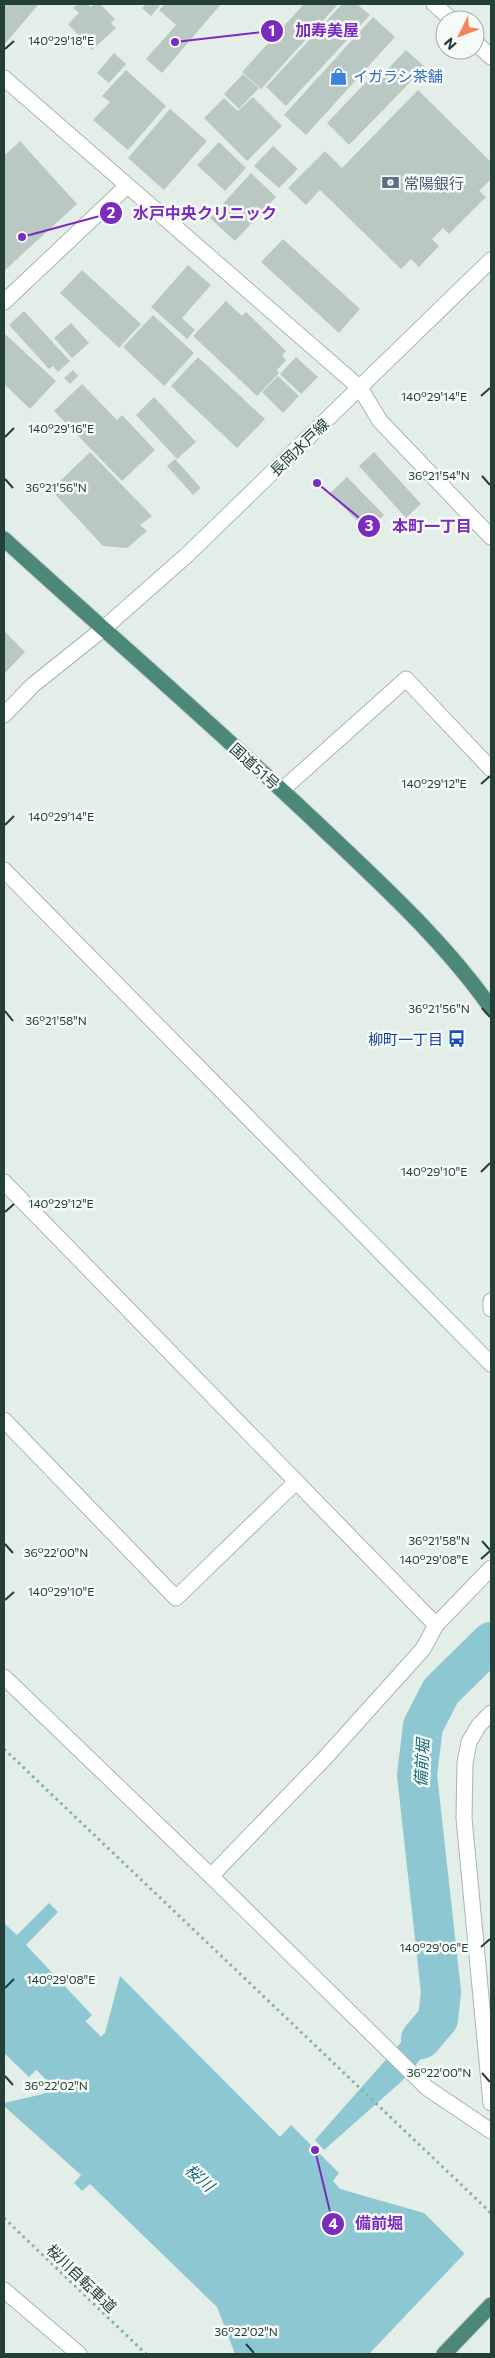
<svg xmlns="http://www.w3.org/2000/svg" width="495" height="2358" viewBox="0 0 495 2358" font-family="Commissioner,'Noto Sans JP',sans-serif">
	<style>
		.water { fill: #8cc7d2 }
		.pier { fill: #e4eee9 }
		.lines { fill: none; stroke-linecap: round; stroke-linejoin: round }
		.canal { stroke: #8cc7d2; stroke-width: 40 }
		.river { stroke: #8cc7d2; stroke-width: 69 }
		.building { fill: #b9c8c2 }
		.service-casing { stroke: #a6b6b0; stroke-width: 17 }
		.minor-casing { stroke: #a6b6b0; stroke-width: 17 }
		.tertiary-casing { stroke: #a6b6b0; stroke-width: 17 }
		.secondary-casing { stroke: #a2b9b1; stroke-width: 17 }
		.trunk-casing { stroke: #c1c9c7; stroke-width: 17 }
		.path { stroke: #84b1a4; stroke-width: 3; stroke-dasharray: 2.5 4; stroke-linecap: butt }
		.service { stroke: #fff; stroke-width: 15 }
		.minor { stroke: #fff; stroke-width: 15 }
		.tertiary { stroke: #fff; stroke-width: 15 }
		.secondary { stroke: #fff; stroke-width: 15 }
		.trunk { stroke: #4b887a; stroke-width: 15 }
		.ticks { fill: none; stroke: #233f38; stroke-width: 2 }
		.labels { text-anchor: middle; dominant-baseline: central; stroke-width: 5; stroke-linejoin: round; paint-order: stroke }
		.shop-label { font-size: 15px; fill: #366cbe; stroke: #f5faf7; text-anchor: start }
		.service-label { font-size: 15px; fill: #4e5e75; stroke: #f5faf7; text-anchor: start }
		.street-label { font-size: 15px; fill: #233f38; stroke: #f5faf7 }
		.transit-label { font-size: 15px; fill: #164399; stroke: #f5faf7; text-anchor: end }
		.water-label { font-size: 16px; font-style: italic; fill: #1c6b7c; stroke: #f5faf7 }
		.ticks-label { font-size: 12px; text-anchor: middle; fill: #233f38; stroke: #f5faf7; stroke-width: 5; stroke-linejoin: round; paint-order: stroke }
		.leader { fill: none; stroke: #7b2cbf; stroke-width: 2 }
		.callout-dot { fill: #7b2cbf; stroke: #f5faf7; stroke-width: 2 }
		.mark-label { font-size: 15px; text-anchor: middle; font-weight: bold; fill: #fff }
		.callout-label { font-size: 16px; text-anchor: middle; font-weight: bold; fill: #7b2cbf; stroke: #f5faf7; stroke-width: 5; stroke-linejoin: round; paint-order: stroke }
	</style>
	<rect width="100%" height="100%" fill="#e4eee9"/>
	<path class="water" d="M49 1903 58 1912 26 1945 92 2015 29 2077 4 2053V1923L17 1935Z
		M120 1976 280 2137 291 2125 339 2173 333 2181 340 2189 424 2213 491 2280V2354H235L217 2307 90 2184 82 2191 74 2183 81 2175 4 2106V2103L43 2094 105 2033Z
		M428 1990 454 1993 447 2028 402 2081 324 2150 315 2140 427 2013Z"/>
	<path class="pier" d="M466 2252 491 2277V2354H369Z"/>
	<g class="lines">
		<path class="canal" d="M421 2039 438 2019 441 1992 417 1775 423 1726 441 1691 491 1642"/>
		<path class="river" d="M4 1989 143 2127"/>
	</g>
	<path class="building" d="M4 4 38 5 4 45Z
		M78 4H88L91 7 94 4H100L115 19 111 23 116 28 92 50 68 24 79 13 73 8Z
		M146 4H161L151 16 142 8Z
		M165 4H221L162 73 146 59 176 25 159 10Z
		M304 4H338L261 89 242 72Z
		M342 4H357L370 15 286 106 266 87Z
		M373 17 395 37 306 135 284 115Z
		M406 50 425 67 349 145 327 123 369 79 373 84Z
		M114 53 126 64 109 83 97 73Z
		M126 70 166 106 128 150 93 120 110 102 102 96Z
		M243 74 259 88 239 109 224 94Z
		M418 90 491 162V179L479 191 486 197 449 234 443 228 432 239 439 246 419 267 411 259 401 269 320 190 306 205 288 188 325 151 342 168Z
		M253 97 282 126 247 161 204 118 224 98 238 111Z
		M170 109 207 141 164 190 128 158Z
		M20 141 77 204 4 271V156Z
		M219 142 246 168 225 191 197 165Z
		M273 146 298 169 279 188 254 166Z
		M251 173 276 197 235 241 210 218Z
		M283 239 360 309 339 333 261 262Z
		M188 265 211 285 182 318 195 330 187 339 151 307Z
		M82 270 141 324 119 348 60 293Z
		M226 301 242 316 246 312 286 351 282 356 286 360 277 370 279 373 257 396 193 336Z
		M24 311 70 361 58 372 53 366 49 369 9 325Z
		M153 315 194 353 164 386 123 347Z
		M71 323 89 343 72 358 54 338Z
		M4 333 56 381 30 409 4 384Z
		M198 357 265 419 237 448 171 386Z
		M296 357 318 377 301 394 280 374Z
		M73 370 78 376 70 384 64 378Z
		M278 376 299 396 283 413 262 392Z
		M82 384 117 420 122 415 155 450 122 481 54 411Z
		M154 397 196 442 177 459 136 415Z
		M90 452 152 516 140 525 147 531 127 548 103 546 51 490Z
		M374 452 421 504 406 518 359 466Z
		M175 459 201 488 193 495 167 466Z
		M347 477 384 515 367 531 330 493Z
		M4 631 25 652 4 674Z"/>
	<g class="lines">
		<defs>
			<path id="service" d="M4 1420 176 1598 296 1482"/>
			<path id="minor" d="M4 78 360 388 380 421 491 537
				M4 302 127 186
				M282 790 406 679 491 769
				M4 870 491 1364
				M4 1182 436 1625
				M491 1301V1309
				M4 1677 211 1876 427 2088 491 2131
				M491 1713 479 1725 469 1742 465 1763 464 1818 491 2103
				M211 1876 324 1759 423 1649 436 1625 491 1568
				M4 2290 79 2354"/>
			<path id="tertiary" d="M434 4 452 20
				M475 42 491 57
				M4 715 33 685 103 629"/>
			<path id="secondary" d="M103 629 187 555 491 260"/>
			<path id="trunk" d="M4 539C109 635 217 728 320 826 380 883 443 940 491 1008
				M444 2354 491 2305"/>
		</defs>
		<use href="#service" class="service-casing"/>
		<use href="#minor" class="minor-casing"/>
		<use href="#tertiary" class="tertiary-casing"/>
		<use href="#secondary" class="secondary-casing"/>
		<use href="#trunk" class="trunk-casing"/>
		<path class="path" d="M4 1749 491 2213
			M4 2218 146 2354"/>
		<use href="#service" class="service"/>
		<use href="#minor" class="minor"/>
		<use href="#tertiary" class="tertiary"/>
		<use href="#secondary" class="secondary"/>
		<use href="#trunk" class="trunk"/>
	</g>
	<path class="ticks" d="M5 49 14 41M481 396 490 388M5 437 14 428M482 476 490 485M5 479 13 488M481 784 490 776M5 825 14 816M482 1008 490 1017M5 1011 13 1021M481 1172 490 1163M5 1212 14 1204M482 1541 490 1550M5 1544 13 1553M481 1559 490 1551M5 1600 14 1592M481 1947 490 1939M5 1988 14 1979M482 2073 490 2082M5 2076 13 2085M246 2344 254 2353"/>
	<defs>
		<symbol id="shop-bare" viewBox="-9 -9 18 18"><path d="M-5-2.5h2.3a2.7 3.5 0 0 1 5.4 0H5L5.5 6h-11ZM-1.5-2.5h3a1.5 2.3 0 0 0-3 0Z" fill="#3f7fe0" stroke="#f5faf7" stroke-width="2.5" paint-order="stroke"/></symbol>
		<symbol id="bank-bare" viewBox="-9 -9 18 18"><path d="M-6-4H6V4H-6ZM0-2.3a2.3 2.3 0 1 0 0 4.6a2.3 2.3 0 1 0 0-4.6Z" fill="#5c6f8a" stroke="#f5faf7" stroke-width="2.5" paint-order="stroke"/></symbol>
		<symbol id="bus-bare" viewBox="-9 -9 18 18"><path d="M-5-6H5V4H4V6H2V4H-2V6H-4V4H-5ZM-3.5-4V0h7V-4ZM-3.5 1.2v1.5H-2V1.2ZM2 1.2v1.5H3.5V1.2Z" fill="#1a4fb4" stroke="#f5faf7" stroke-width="2.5" paint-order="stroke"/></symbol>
	</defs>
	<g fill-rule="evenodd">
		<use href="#shop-bare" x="326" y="64" width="25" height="25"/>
		<use href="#bank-bare" x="378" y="170" width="25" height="25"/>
		<use href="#bus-bare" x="444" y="1026" width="25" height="25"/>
	</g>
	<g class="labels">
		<g class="shop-label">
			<text x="353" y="76">イガラシ茶舗</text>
		</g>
		<g class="service-label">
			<text x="404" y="183">常陽銀行</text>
		</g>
		<g class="street-label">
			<text transform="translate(299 447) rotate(-44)">長岡水戸線</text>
			<text transform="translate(255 766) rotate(42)">国道51号</text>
			<text transform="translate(82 2278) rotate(44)">桜川自転車道</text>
		</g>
		<g class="transit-label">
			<text x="443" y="1039">柳町一丁目</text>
		</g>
		<g class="water-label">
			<text transform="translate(421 1763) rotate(-87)">備前堀</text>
			<text transform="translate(200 2177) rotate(41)">桜川</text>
		</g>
	</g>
	<g class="ticks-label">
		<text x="61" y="45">140°29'18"E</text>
		<text x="434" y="401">140°29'14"E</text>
		<text x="61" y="433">140°29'16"E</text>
		<text x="439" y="480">36°21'54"N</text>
		<text x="56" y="492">36°21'56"N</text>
		<text x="434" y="788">140°29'12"E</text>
		<text x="61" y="821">140°29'14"E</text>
		<text x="439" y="1013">36°21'56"N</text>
		<text x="56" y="1025">36°21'58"N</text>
		<text x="434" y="1176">140°29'10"E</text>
		<text x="61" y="1208">140°29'12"E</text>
		<text x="439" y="1545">36°21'58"N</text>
		<text x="56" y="1557">36°22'00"N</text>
		<text x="434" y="1564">140°29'08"E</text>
		<text x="61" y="1596">140°29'10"E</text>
		<text x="434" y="1952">140°29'06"E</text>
		<text x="61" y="1984">140°29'08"E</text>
		<text x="439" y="2077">36°22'00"N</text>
		<text x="56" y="2090">36°22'02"N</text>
		<text x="246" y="2336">36°22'02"N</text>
	</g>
	<path class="leader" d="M175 42L272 31M22 237L111 213M317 483L369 526M315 2150L333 2224"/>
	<g class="callout-dot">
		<circle cx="175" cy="42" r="5"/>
		<circle cx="22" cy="237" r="5"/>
		<circle cx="317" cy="483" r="5"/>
		<circle cx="315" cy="2150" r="5"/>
		<circle cx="272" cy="31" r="12"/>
		<circle cx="111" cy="213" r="12"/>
		<circle cx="369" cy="526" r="12"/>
		<circle cx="333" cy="2224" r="12"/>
	</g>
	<g class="mark-label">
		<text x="272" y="36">1</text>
		<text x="111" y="218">2</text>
		<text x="369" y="531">3</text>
		<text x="333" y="2229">4</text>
	</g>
	<g class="callout-label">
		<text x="327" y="36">加寿美屋</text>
		<text x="205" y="219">水戸中央クリニック</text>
		<text x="432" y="532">本町一丁目</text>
		<text x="379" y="2229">備前堀</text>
	</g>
	<rect width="495" height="2358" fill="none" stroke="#233f38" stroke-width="10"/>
	<g transform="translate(460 35) rotate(228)"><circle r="24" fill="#f5faf7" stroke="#a1afab"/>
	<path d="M0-4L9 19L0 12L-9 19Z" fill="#f3835d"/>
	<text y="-8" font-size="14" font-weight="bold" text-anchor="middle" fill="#233f38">N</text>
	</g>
</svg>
